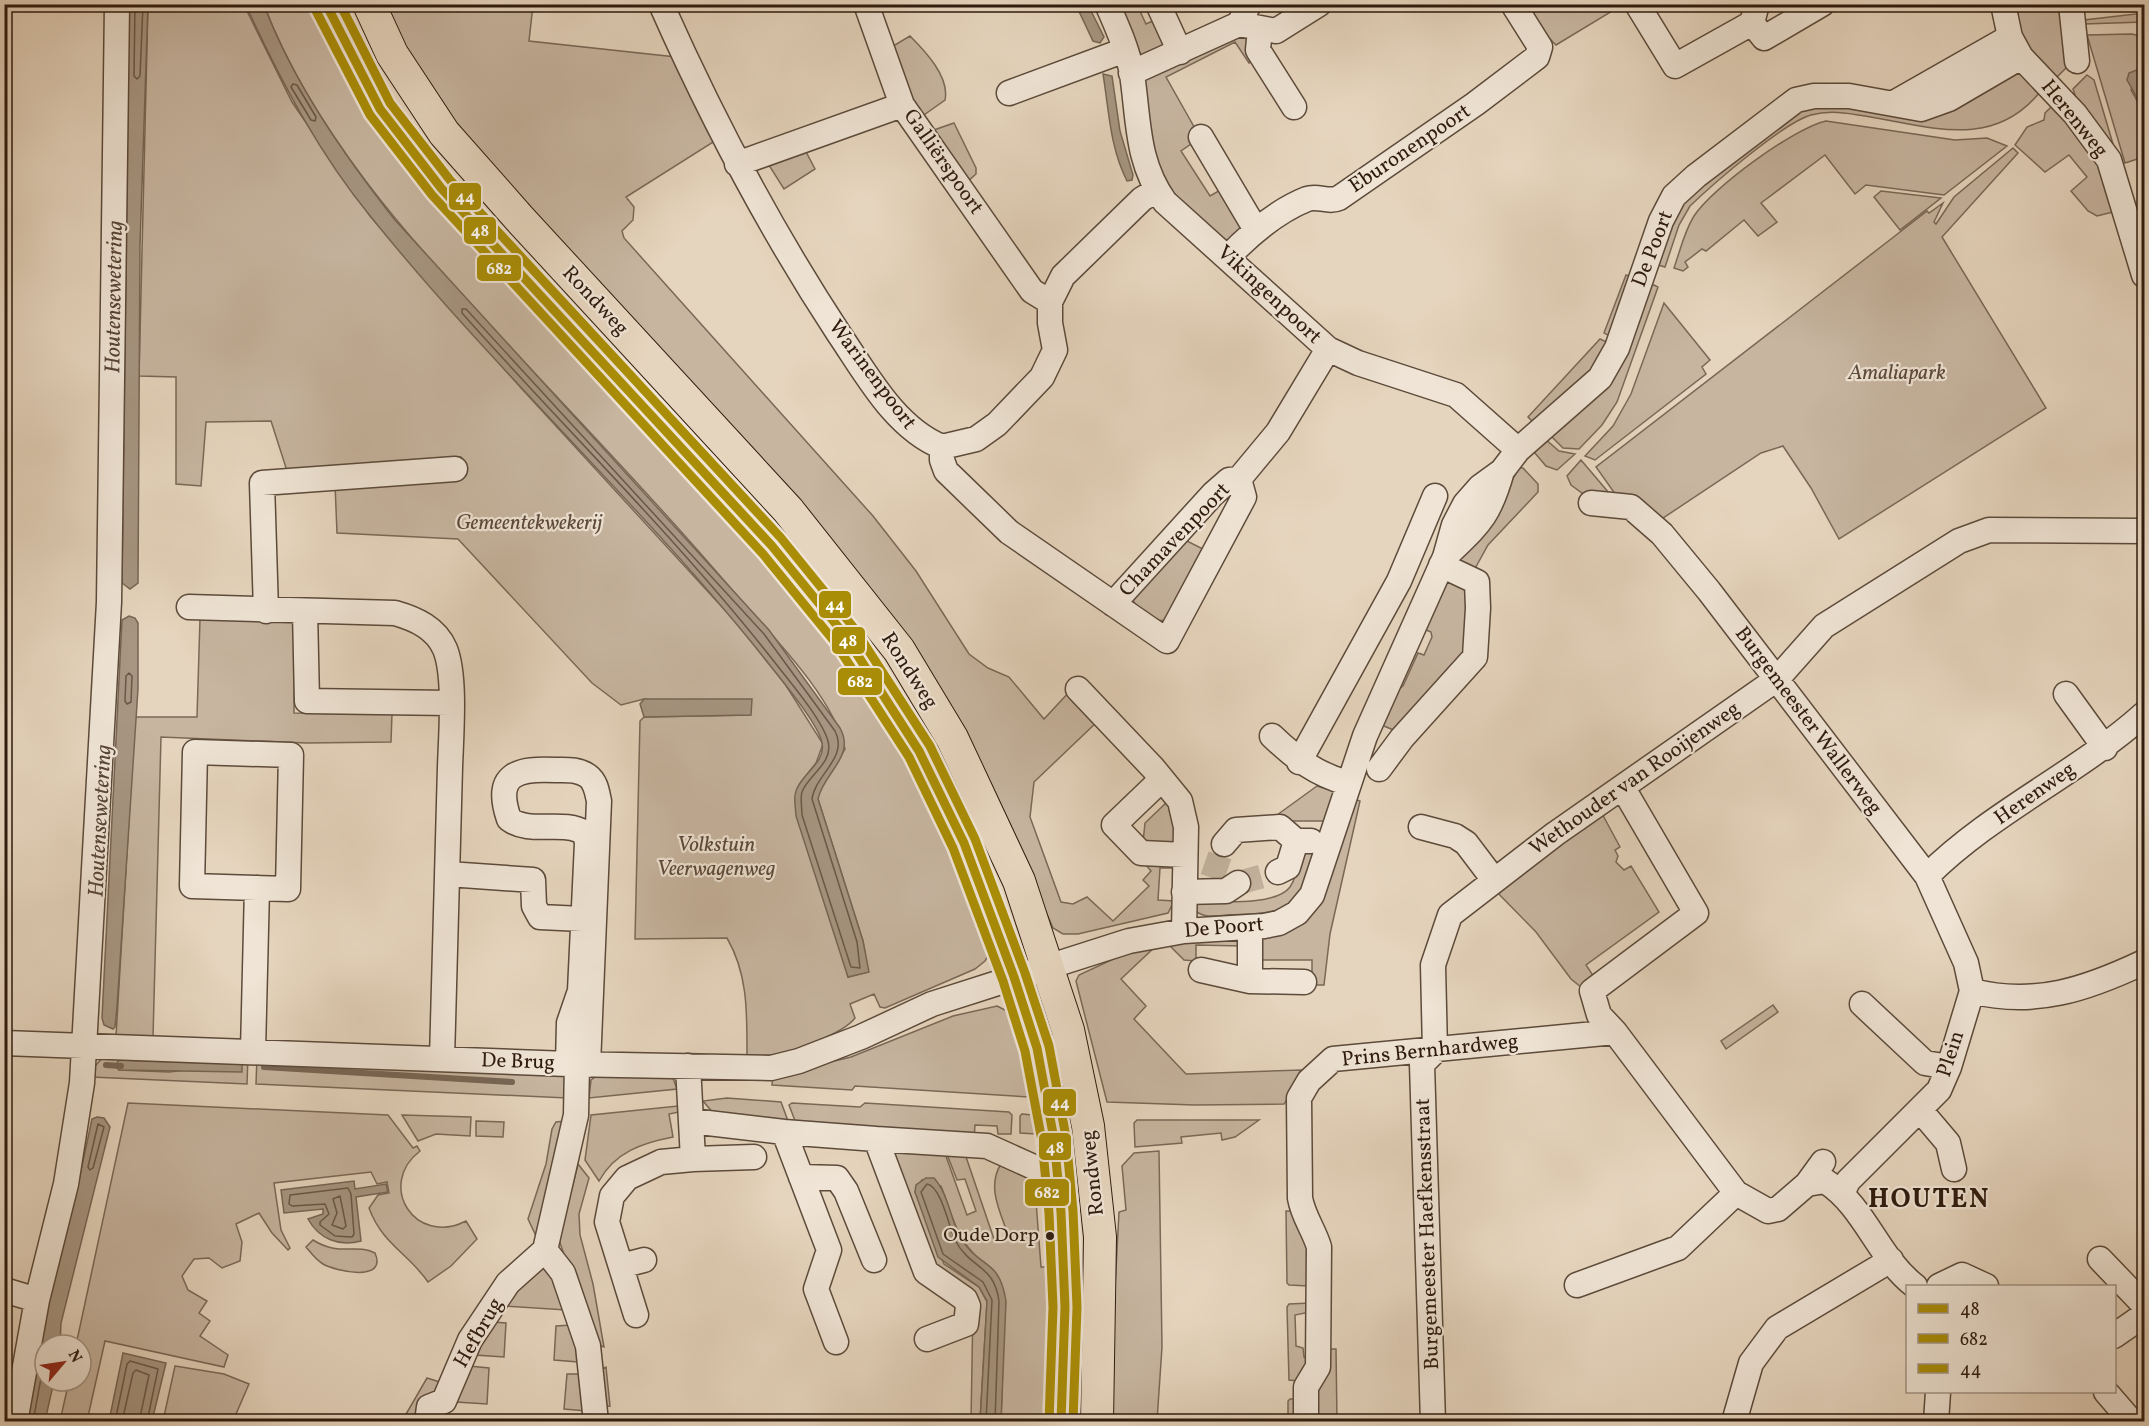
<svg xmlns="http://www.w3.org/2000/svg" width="2149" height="1426" viewBox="0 0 2149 1426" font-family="Vollkorn,serif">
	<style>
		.green { fill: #c7b5a0; stroke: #7a6857; stroke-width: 1.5; fill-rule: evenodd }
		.water { fill: #a79682; stroke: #776554; stroke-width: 1.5 }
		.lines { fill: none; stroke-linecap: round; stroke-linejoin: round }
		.shore { stroke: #6a5848; stroke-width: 1.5 }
		.stream { stroke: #776554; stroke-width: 6 }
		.minor-tunnel { stroke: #c1b09b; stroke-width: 24; stroke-dasharray: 24 12; stroke-linecap: butt }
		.minor-casing { stroke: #5c4a3a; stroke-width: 27 }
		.major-casing { stroke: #2e1b0e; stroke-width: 34 }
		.minor { stroke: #efe4d5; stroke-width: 24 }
		.major { stroke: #e6d5be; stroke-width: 32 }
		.bus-1-casing { stroke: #efe4d5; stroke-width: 14 }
		.bus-2-casing { stroke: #efe4d5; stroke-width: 14 }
		.bus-3-casing { stroke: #efe4d5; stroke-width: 14 }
		.bus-1 { stroke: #aa8d06; stroke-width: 9 }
		.bus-2 { stroke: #aa8d06; stroke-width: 9 }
		.bus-3 { stroke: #aa8d06; stroke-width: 9 }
		.bus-dot { fill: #2e1b0e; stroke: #efe4d5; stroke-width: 2 }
		.labels { text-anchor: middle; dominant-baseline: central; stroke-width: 4.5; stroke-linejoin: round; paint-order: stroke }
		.bus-label { font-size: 20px; fill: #2e1b0e; stroke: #efe4d5; text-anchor: end }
		.street-label { font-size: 21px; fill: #2e1b0e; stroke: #efe4d5 }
		.park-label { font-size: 21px; font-style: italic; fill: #5c493a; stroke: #efe4d5 }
		.water-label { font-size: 22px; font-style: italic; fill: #584637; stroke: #efe4d5 }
		.district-label { font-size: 27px; font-weight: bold; letter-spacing: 1.5px; fill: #2e1b0e; stroke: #efe4d5 }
		.line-badge { stroke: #efe4d5; stroke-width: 2 }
		.badge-label { font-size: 16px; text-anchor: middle; font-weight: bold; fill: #fff }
	</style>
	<rect width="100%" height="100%" fill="#e6d5be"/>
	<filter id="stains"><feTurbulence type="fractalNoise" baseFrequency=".00333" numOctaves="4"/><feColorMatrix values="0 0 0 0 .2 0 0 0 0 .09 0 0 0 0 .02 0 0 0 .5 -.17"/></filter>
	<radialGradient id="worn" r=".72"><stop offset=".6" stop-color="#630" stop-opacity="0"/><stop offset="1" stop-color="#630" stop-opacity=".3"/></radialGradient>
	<path class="green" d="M148 5H241L245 7 292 102 370 216 522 389 734 620 785 684 823 744 816 763 801 782 848 977 868 972 863 941 818 799 819 791 845 749C833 695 769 633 733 591 659 504 579 421 501 337 409 238 313 133 264 5H318L345 61 802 595 869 696 921 790 955 863 990 953 985 961 975 969 885 1008 880 1007 874 994 850 1004 855 1018C844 1033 790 1054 770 1055 763 1056 754 1055 747 1055 747 1013 748 974 727 938L635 939 640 721 644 717 751 715 644 699 621 705 592 683 458 539 337 533 335 484 465 472 461 457 288 474 271 421 206 422 201 486 176 484V377L139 376Z
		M380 5H533L529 41 676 57 718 139 626 197 634 207 633 220 622 231 624 238 873 516 916 571 969 654 988 668 1009 677 1044 719 1070 691 1099 720 1034 782 1030 817 1061 902 1073 904 1087 897 1113 921 1149 886 1143 880 1151 871 1146 865 1162 858 1177 868H1160L1158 900 1174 901 1168 913 1078 934H1063L1053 928 986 774 450 120Z
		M1118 5H1137L1146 24 1157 19 1171 45 1141 55Z
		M1523 5H1613L1614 10 1556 45 1549 38 1546 39Z
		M2012 5H2067L2069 65 2057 77 2025 47Z
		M2144 13V22L2084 24V20Z
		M2132 34 2144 37V67H2140L2131 90C2145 111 2145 132 2144 157L2125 163 2087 35Z
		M1248 35 1256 59 1249 63 1235 42 1166 77 1197 132 1194 142 1181 151 1210 196 1222 189 1245 229 1225 243C1191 214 1153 184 1146 136 1144 118 1144 98 1142 80L1232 36Z
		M910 36C925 51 950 77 945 100L921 117 905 93 888 49Z
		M2013 71 2020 72 2040 92C1992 151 1929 126 1865 116 1847 113 1829 110 1811 115 1783 123 1713 184 1690 206L1679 225 1665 267 1658 265 1673 216 1684 200 1797 111Z
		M2087 75 2094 80 2113 144 2072 97 2075 95 2073 89Z
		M2054 104 2097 149 2117 211 2097 216 2088 211 2071 191 2087 177 2069 155 2045 172 2015 145 2027 127 2044 120 2045 113Z
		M1826 121 1955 140 1987 138 2007 146 1944 195 1866 185 1855 194 1825 155 1761 203 1777 222 1758 236 1744 220 1706 251 1702 249 1685 262 1688 267 1683 271 1674 268C1680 251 1684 232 1694 216 1712 188 1794 128 1826 121Z
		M954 123 976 168V174L966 183 931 131Z
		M803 146 815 169 784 189 765 159Z
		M2013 148 2018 153 1942 237 2046 408 1839 539 1811 488 1783 446 1761 453 1657 522 1618 498 1596 467 1891 239 1927 211 1929 213 1943 203 1934 222 1936 224 1954 197Z
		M1881 191 1941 198 1900 230 1874 197Z
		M1626 275 1632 277 1613 338 1604 333Z
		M1654 285 1658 287 1617 402 1602 425 1579 449 1563 448 1548 433 1650 286Z
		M1664 303 1710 360 1702 367 1706 374 1595 460 1585 456 1613 426 1631 394Z
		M1600 339 1611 344 1601 363 1534 423 1528 417Z
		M1544 438 1559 451 1575 454 1557 470 1546 466 1534 452Z
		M1581 460 1609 493 1586 496 1571 485 1567 476Z
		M1519 468H1523L1538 484V492L1488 545 1472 574 1453 561 1505 492Z
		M1181 538 1207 551 1167 620C1154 623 1134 608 1131 595Z
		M1444 579 1466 588 1473 649 1401 733 1379 724 1392 694 1403 686 1418 653 1424 655 1432 637 1431 632 1426 630 1425 621Z
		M295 616 294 713 392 714 391 742 306 743 161 737 153 1037 116 1036 135 717H197L200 619Z
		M1317 786 1336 792 1325 821H1283L1277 815Z
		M1351 798 1360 801 1330 934 1324 985H1312V960H1262L1260 936 1308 918 1321 901Z
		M1168 801H1170L1176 841 1173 843 1143 842 1145 823Z
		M1599 808 1620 847 1615 850 1618 856 1616 862 1624 870 1631 866 1659 912 1586 965 1594 977 1581 987 1571 979 1536 932 1494 889Z
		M1304 846 1318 850C1297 910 1289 914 1227 915 1215 916 1201 919 1193 908V901C1216 901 1275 907 1290 887 1298 875 1300 860 1304 846Z
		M1237 934 1241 946 1196 945V961L1184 960 1167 943 1157 945 1121 979 1146 1006 1134 1019 1186 1074 1301 1070C1295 1080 1291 1096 1284 1104L1195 1105 1107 1102 1076 981 1079 975 1154 940Z
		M1773 1005 1778 1012 1726 1049 1721 1041Z
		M997 1006 1015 1015 1021 1023 1029 1097 855 1086 852 1090 772 1085 773 1076 851 1057 953 1016Z
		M104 1056H248L247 1084 91 1077 89 1073ZM119 1060 241 1064 169 1072 119 1070Z
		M257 1056 566 1072 567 1098 256 1084Z
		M600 1074 673 1078 677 1089 589 1098 591 1080Z
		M727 1098 781 1102 788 1121 714 1114 703 1101Z
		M128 1103 388 1115 413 1148 417 1146 420 1151C376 1185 415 1247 466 1221L477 1239 451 1266 428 1282C409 1254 382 1244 369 1208L378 1195 389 1193 387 1182 377 1184 371 1172 274 1183 281 1230 290 1248 288 1250 272 1233 259 1213 236 1224 242 1242 240 1261 222 1268 209 1258 194 1259 182 1276 188 1290 207 1301 199 1313 210 1321 200 1336 228 1355 224 1367 105 1341 87 1421H60L69 1381H81V1345H76Z
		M792 1103 860 1107 865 1103 1009 1112 1012 1115 1011 1134H998L997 1126 975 1125 974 1139 797 1126 789 1105Z
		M678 1106 679 1112 669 1114 673 1137C642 1143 615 1152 599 1181L585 1160 591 1115Z
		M1022 1114 1032 1115 1036 1134 1020 1133V1116Z
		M402 1115 471 1117 470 1136 436 1134 418 1141Z
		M1137 1120H1259L1235 1137 1222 1140 1221 1133 1181 1137 1182 1143 1135 1147 1134 1123Z
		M476 1121 504 1122 503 1137 476 1136Z
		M565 1121 537 1238 528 1219 546 1164 552 1129 556 1122Z
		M886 1144 943 1148 967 1215 976 1211 965 1179 957 1180 945 1149 965 1154 995 1242 1009 1237C1001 1214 986 1187 1001 1164L1034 1175 1041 1267H1048L1053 1421H1001L1005 1301C999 1258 980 1270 962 1238 952 1223 948 1203 941 1186L922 1180 915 1192 944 1264 979 1287 987 1302 980 1421H971L973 1304 933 1274Z
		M1159 1151 1162 1347 1157 1421 1108 1422 1119 1212 1126 1210 1122 1166 1134 1153Z
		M578 1164 589 1178 579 1214 580 1235 593 1284 604 1347 595 1344 559 1240Z
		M1286 1211H1291L1307 1233 1309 1286 1289 1285 1287 1283Z
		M313 1240C340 1257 355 1243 375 1253 388 1283 335 1271 323 1264 316 1260 311 1253 306 1247Z
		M539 1267 552 1269 566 1310 505 1306 504 1303Z
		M1310 1303V1312L1295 1315 1296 1346 1303 1348 1304 1357H1311L1298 1381 1289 1380 1287 1307 1289 1304Z
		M493 1322 506 1323 504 1357 475 1355Z
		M572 1325 580 1359 578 1362 554 1360 556 1326Z
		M1327 1349H1336L1337 1421 1313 1422V1394Z
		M175 1366 224 1374 249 1384 233 1421H163Z
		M469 1366 489 1368 487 1404 456 1402Z
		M606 1367 610 1406 602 1407 599 1370Z
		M567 1374H581L586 1411 564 1409Z
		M427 1378 443 1383 421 1421H402Z
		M1290 1399H1297L1299 1421H1288V1401Z"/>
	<path class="water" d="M148 4 140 245 138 583 130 589 122 583 129 5Z
		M241 5H264C293 82 344 155 395 220L769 630 840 728C856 757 823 773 818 799L863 941 869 972 848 977 796 816C796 809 793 798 796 791 801 774 826 763 822 743 819 724 778 676 765 659 642 505 495 371 371 217 320 155 283 85 249 12Z
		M1076 5H1088L1104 37 1100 43 1093 41Z
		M2144 67V137L2140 103 2127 80 2129 73Z
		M1103 74 1112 76 1120 131 1133 175 1132 180 1127 181C1110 148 1109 111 1103 74Z
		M129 616 135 618 138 623V689L117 1007 115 1027 113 1029 104 1025 102 1018C108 885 116 753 122 620Z
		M644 699H752L751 715 644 717 640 704Z
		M119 1060 242 1064V1072L119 1070 115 1066Z
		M97 1117 104 1118 110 1127 61 1323 60 1345H45V1381H54L45 1421 27 1422 49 1300 74 1203 92 1119Z
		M926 1178H934C949 1195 950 1219 961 1238 980 1270 999 1257 1006 1301L1001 1421H980L987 1301 979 1287 938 1257 915 1192 916 1185Z
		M354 1181 355 1189 386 1184 388 1192 356 1197 361 1241C339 1247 319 1239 308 1219L323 1214V1209L284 1213 281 1190Z
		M123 1353 166 1363 152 1421H109Z"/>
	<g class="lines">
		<path class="shore" d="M135 4 134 76 137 79 140 76 143 4
			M293 84 297 85 316 117 315 121 311 120 291 87Z
			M462 309H466L764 634 835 731C849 757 815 775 812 799L857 942 860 968 851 967 802 815C802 808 800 798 802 792 808 775 834 763 828 741 821 717 785 676 769 655 674 535 563 427 462 313Z
			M129 673 132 676 131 702 127 704 125 701 126 676Z
			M98 1124 104 1127 93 1168 90 1170 88 1167Z
			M348 1188 351 1194 354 1234 352 1237 335 1236 320 1225V1222L329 1214 325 1204 292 1206 289 1204 290 1195Z
			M340 1196 346 1226 343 1229 332 1225 337 1213 333 1199Z
			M33 1422 45 1356
			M115 1422 127 1364 130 1361 158 1369 147 1422
			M122 1422 133 1373 136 1370 149 1375 139 1422
			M986 1422 992 1300 983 1282 943 1254 921 1192 927 1184C941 1186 949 1227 955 1240 971 1270 994 1264 999 1301L995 1422"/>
		<path class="stream" d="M106 1065 121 1066
			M264 1067 512 1082"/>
		<path class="minor-tunnel" d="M1212 878 1224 844
			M1238 883 1278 872"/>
		<defs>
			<path id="minor" d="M661 4C712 119 770 229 839 334 867 375 895 428 942 447L976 439 997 424 1042 377 1055 350 1050 323V302L1063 276 1142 199 1157 190
				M866 4 902 105 1032 291 1050 302
				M1107 4C1117 26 1128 51 1132 74 1139 121 1136 161 1165 202L1328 349 1358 363 1456 395 1518 450
				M1158 4 1180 52
				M1249 4 1239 24 1276 31 1319 4
				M1637 4 1675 66 1752 23 1757 4
				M2003 4 2010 37 2021 57 2075 114 2109 160 2144 275
				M2071 4 2077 61
				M1752 23 1764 38 1822 4
				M1260 28 1258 50 1294 107
				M1131 73 1239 24
				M1009 93 1125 50
				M1894 103 2010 37
				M1201 137 1256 230
				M737 164 902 105
				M1228 257C1250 234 1277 211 1307 199 1318 195 1328 203 1339 198L1475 104 1537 57 1540 47 1513 4
				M942 447V460L946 471 1009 532 1167 641 1244 497 1239 479
				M1591 503 1631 507 1662 534 1709 591 1927 876 1966 963 1972 991
				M1446 556C1480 523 1489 517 1502 471
				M1113 604 1213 494 1229 480 1239 479 1278 432 1328 349
				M189 607 395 613C416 619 436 628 445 649 456 676 451 736 450 767 448 864 445 961 442 1059
				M266 611 262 483 455 469
				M305 611 307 701 450 703
				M1078 689 1153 768 1180 801 1186 827 1184 931
				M2066 694 2105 748
				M1272 736C1296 759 1316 774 1347 783
				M195 752 291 755 288 889 192 886Z
				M1299 762 1399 581 1435 496
				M1379 769 1402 738 1475 657 1478 608 1477 582 1441 565
				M1162 779 1114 825 1141 853 1185 855
				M1421 827 1455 836 1466 843 1494 880
				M1224 844 1236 830 1280 827 1296 841
				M1278 872 1288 867 1296 841H1311
				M448 874 533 880 534 906 540 917 582 919
				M1927 876C1991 812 2077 774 2144 714
				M1184 892 1226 891 1238 883
				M1201 970 1250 981 1304 982
				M1250 981V927
				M1972 991C2035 1007 2087 989 2144 962
				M1862 1004 1925 1063 1949 1067
				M1615 1032 1599 1015 1592 991 1696 913 1623 788
				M4 1043 568 1064 771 1068 799 1061 861 1037 932 1004 1129 941 1184 931 1264 926 1279 923 1297 913 1312 895 1365 736 1445 557 1454 525 1465 504 1480 487 1502 471 1518 450 1600 378 1617 348 1661 221 1674 196 1696 176 1796 100 1814 96H1849L1921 109 1949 99 2021 57
				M253 1051 257 888
				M568 1064 569 1023 580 991 587 843 585 833C563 819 530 835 509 819 493 773 519 768 556 770 567 770 578 769 588 776 596 782 597 792 599 801L588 1065
				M1920 1110 1948 1143 1954 1169
				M691 1121 784 1132 829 1250 816 1289 836 1342
				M784 1132 876 1139 926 1272 965 1299 968 1306 966 1324 927 1339
				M876 1139 987 1146 1038 1169 1057 1167
				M693 1159 754 1157
				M801 1177 837 1178 846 1191 874 1260
				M1807 1184 1823 1162
				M1843 1192 1848 1181 1939 1090 1949 1067 1972 991
				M545 1250 563 1273 588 1346 596 1422
				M2100 1259 2144 1305
				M621 1266 644 1260
				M1577 1285 1678 1248 1736 1193
				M1939 1286 1962 1275 1986 1286
				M4 1290 37 1300
				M636 1315 607 1222 612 1196 627 1178 661 1162 693 1159 688 1066
				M2114 1336 2144 1315
				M2106 1392 2132 1422
				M15 1422 37 1300 66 1184 82 1083 109 602 117 4
				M427 1422 429 1407 444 1401 470 1340 508 1283 545 1250 576 1115 577 1064
				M1306 1422V1387L1318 1367 1319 1247C1314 1230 1303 1216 1300 1198L1299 1098 1309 1081 1333 1059 1615 1032 1736 1193 1768 1211 1778 1209 1807 1184 1825 1181C1865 1206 1878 1258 1915 1286
				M1433 1422 1422 1064 1435 1051 1433 965 1450 915 1555 834 1777 679 1824 626 1959 541 1989 530 2144 531
				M1734 1422 1751 1363 1777 1328 1891 1260
				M1936 1422 1938 1392"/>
			<path id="major" d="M326 4 380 109 441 188 772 546 844 634 919 751 964 843 1014 977 1037 1048 1054 1139 1061 1212 1065 1307 1061 1422
				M369 4 392 54 444 133 519 218 788 510 899 650 952 738 1019 881 1068 1030 1088 1126 1100 1237 1097 1422"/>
		</defs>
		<use href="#minor" class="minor-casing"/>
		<use href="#major" class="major-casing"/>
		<use href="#minor" class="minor"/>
		<use href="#major" class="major"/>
		<defs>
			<path id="bus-1" d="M326 4 380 109 441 188 772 546 844 634 919 751 964 843 1014 977 1037 1048 1054 1139 1061 1212 1065 1307 1061 1422"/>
			<path id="bus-2" d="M315 9 370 115 432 195 763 554 834 641 909 757 953 848 1003 981 1025 1051 1042 1141 1049 1213 1053 1307 1049 1422"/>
			<path id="bus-3" d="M340 4 390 103 450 180 781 538 854 628 930 746 975 839 1025 973 1049 1046 1066 1137 1073 1211 1077 1307 1073 1422"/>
		</defs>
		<use href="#bus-1" class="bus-1-casing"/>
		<use href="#bus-2" class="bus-2-casing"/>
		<use href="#bus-3" class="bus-3-casing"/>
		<use href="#bus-1" class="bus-1"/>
		<use href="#bus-2" class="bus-2"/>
		<use href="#bus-3" class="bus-3"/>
	</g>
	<circle class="bus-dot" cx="1050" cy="1236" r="5"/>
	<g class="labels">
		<g class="bus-label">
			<text x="1039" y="1236">Oude Dorp</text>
		</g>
		<g class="street-label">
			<text transform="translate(2074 119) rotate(51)">Herenweg</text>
			<text transform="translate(1410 149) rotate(-34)">Eburonenpoort</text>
			<text transform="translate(943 162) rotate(55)">Galliërspoort</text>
			<text transform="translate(1653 249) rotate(-69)">De Poort</text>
			<text transform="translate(1269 295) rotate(43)">Vikingenpoort</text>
			<text transform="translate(595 301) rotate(47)">Rondweg</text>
			<text transform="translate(872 375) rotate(53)">Warinenpoort</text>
			<text transform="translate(1175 540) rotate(-46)">Chamavenpoort</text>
			<text transform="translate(909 671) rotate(57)">Rondweg</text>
			<text transform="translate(1808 721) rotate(53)">Burgemeester Wallerweg</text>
			<text transform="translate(1635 779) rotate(-35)">Wethouder van Rooijenweg</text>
			<text transform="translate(2035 794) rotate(-35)">Herenweg</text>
			<text transform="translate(1224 928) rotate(-5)">De Poort</text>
			<text transform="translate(1430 1051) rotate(-6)">Prins Bernhardweg</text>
			<text transform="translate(1951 1054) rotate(-72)">Plein</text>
			<text transform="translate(518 1062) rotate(2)">De Brug</text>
			<text transform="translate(1093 1173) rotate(-96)">Rondweg</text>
			<text transform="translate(1428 1234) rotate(-92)">Burgemeester Haefkensstraat</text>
			<text transform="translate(479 1333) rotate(-60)">Hefbrug</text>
		</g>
		<g class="park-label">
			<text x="1897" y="373">Amaliapark</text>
			<text x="529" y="523">Gemeentekwekerij</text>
			<text x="716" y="845">Volkstuin<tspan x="716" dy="24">Veerwagenweg</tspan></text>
		</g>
		<g class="water-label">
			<text transform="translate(115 297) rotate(-89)">Houtensewetering</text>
			<text transform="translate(101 821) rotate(-87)">Houtensewetering</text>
		</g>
		<g class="district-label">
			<text x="1929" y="1200">HOUTEN</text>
		</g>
	</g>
	<g class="line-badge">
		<rect x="448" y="182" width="34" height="29" rx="6" fill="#aa8d06"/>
		<rect x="463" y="216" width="34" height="29" rx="6" fill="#aa8d06"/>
		<rect x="476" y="254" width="46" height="28" rx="6" fill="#aa8d06"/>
		<rect x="818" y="590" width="34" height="29" rx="6" fill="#aa8d06"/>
		<rect x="831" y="626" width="35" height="29" rx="6" fill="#aa8d06"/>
		<rect x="837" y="667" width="46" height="29" rx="6" fill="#aa8d06"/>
		<rect x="1042" y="1088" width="35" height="29" rx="6" fill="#aa8d06"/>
		<rect x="1038" y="1132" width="34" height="29" rx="6" fill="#aa8d06"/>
		<rect x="1024" y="1178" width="46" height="29" rx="6" fill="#aa8d06"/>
	</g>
	<g class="badge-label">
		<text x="465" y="202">44</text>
		<text x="480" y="236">48</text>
		<text x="499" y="274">682</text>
		<text x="835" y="610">44</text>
		<text x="848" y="646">48</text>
		<text x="860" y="687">682</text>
		<text x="1060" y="1108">44</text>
		<text x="1055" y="1153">48</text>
		<text x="1047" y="1198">682</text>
	</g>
	<rect width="2149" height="1426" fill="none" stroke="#e6d5be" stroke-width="24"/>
	<rect x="6" y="6" width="2137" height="1414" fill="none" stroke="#2e1b0e" stroke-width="3"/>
	<rect x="12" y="12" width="2125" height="1402" fill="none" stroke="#2e1b0e" stroke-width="1.5"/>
	<rect x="1906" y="1285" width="210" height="108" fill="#efe4d5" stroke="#a29485" stroke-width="1.5"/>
	<rect x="1918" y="1304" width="30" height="9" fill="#aa8d06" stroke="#a29485" stroke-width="1.5"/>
	<text x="1960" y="1315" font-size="18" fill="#2e1b0e">48</text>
	<rect x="1918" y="1334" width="30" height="9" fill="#aa8d06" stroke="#a29485" stroke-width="1.5"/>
	<text x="1960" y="1345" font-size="18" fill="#2e1b0e">682</text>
	<rect x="1918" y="1364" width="30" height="9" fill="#aa8d06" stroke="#a29485" stroke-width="1.5"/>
	<text x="1960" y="1375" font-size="18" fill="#2e1b0e">44</text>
	<g transform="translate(63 1363) rotate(61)"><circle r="28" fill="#efe4d5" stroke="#a29485" stroke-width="1.5"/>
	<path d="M0-4.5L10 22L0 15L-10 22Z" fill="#8f2418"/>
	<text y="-9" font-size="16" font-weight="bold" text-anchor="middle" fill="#2e1b0e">N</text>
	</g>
	<rect width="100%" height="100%" filter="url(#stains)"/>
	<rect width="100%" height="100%" fill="url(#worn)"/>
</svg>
